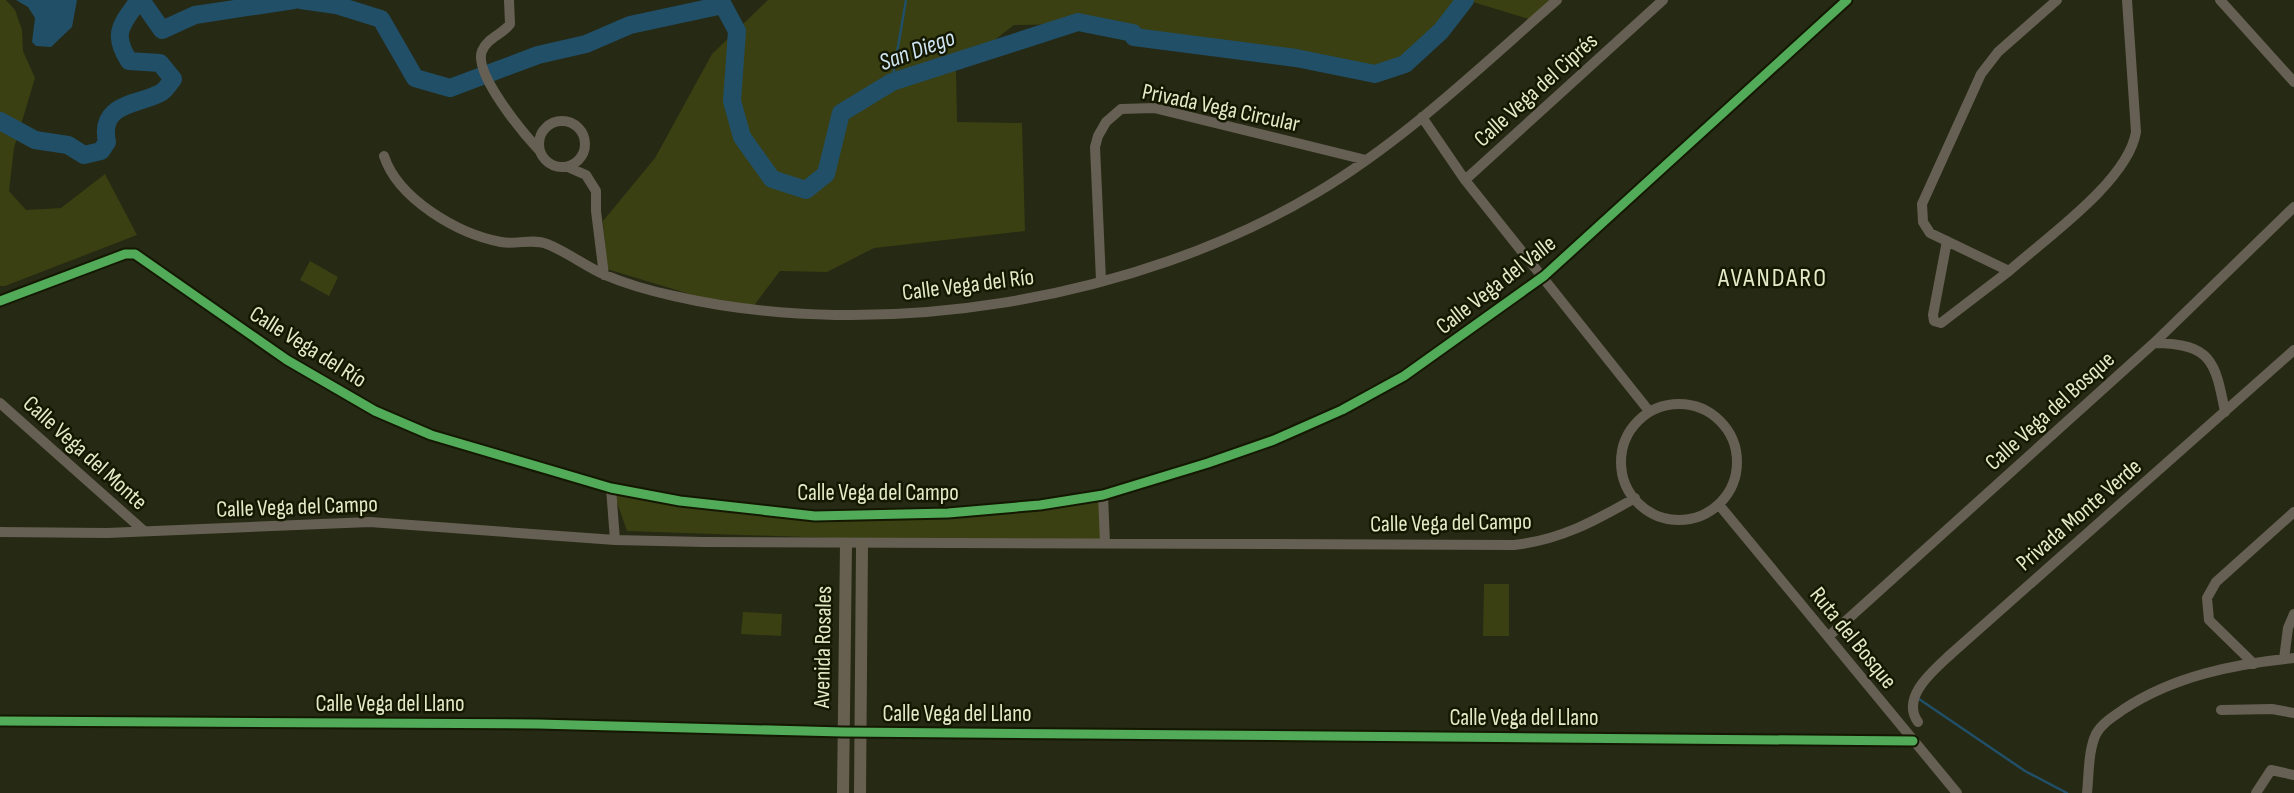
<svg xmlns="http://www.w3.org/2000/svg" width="2294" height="793" viewBox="0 0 2294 793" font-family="'Sofia Sans Condensed',sans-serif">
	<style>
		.green { fill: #3a4011 }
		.water { fill: #214f68 }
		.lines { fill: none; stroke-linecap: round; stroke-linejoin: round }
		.stream { stroke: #214f68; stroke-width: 2.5 }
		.river { stroke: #214f68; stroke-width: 18 }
		.street { stroke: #665f53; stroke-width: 10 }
		.secondary { stroke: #676051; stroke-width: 12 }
		.cycleway-casing { stroke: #151800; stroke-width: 13 }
		.cycleway { stroke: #51ab58; stroke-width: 9 }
		.labels { text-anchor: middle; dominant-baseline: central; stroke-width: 5; stroke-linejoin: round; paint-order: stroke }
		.street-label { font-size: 23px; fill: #e3eac7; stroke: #151800 }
		.water-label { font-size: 24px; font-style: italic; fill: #cfe5f3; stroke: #151800 }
		.quarter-label { font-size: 26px; letter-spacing: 2px; fill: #e3eac7; stroke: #151800 }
	</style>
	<rect width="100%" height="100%" fill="#262914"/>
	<path class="green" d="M0 0H6L15 10 22 30 23 51 35 78 14 148 9 191 26 210 61 208 105 174 137 235 5 286H0Z
		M768 0H1553L1532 20 1470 1 1444 33 1407 67 1376 77 1295 60 1131 39V34L1078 24 1014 25 956 70 957 122 1022 123 1025 231 874 248 827 272 780 271 749 312 607 269 603 221 655 158 712 54Z
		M310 261 338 277 329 296 300 280Z
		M613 491 815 519 1101 497 1103 542 890 540 627 531Z
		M1484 584H1509V636H1483Z
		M743 612 782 614 781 636 741 634Z"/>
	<path class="water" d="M16 0H77L72 27 51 47 36 46 32 42 35 18 28 7Z"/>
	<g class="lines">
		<path class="stream" d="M892 82 906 0
			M1919 699 2025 771 2067 793"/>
		<path class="river" d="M141 0 162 30 195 15 294 0
			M301 0 336 5 381 19 415 78 450 88 538 55 586 44 630 25 723 5 737 31 732 101 742 137 772 179 806 190 826 174 841 113 892 82 1078 22 1133 33 1134 37 1296 58 1375 74 1405 64 1441 31 1465 0
			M0 121 35 140 68 145 84 155 101 151 107 142C98 101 142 105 162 92 166 89 170 83 173 79L160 63 129 61C111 33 122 24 139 0"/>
		<path class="street" d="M509 0 510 24C502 35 488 37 482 51 473 73 523 133 539 150
			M2057 0 1998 52 1981 74 1922 204 1923 222 1930 233 2009 271C2046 238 2128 181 2136 132L2127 0
			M2220 0 2294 82
			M1422 117 1465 180 1649 411
			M539 144a23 23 0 1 1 46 0a23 23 0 1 1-46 0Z
			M384 156C398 199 458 234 501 242 516 245 532 238 547 244 567 252 585 266 605 275 626 284 651 291 674 296 879 343 1135 301 1316 193 1404 141 1480 67 1557 0
			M570 168 586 175 596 191V211L604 275
			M1465 180 1663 0
			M1947 241 1933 315 1934 321 1941 323 2009 271
			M1101 280 1095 147 1098 136 1106 122 1121 109 1154 108 1366 160
			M0 301 125 254H135L287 360 375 411 431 435 611 488 680 501 815 516 948 513 1040 505 1103 495 1208 463 1274 440 1342 410 1404 376 1544 276 1847 0
			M2154 343C2211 344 2215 360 2225 412
			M0 403 144 531
			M1621 462a58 58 0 1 1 116 0a58 58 0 1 1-116 0Z
			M611 488 615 540
			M1103 495 1105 543
			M1720 506 1957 793
			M0 532 107 533 370 522 615 540 704 542 1514 545C1560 540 1595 521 1635 498
			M1828 637 2154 343 2294 207
			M2284 659 2288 628 2294 614
			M2254 664 2209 620 2207 598 2216 582 2294 512
			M2221 710 2272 709 2294 713
			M0 721 538 724 843 732 1913 741
			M1918 722C1900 697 1934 670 1951 654L2294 350
			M2087 793C2089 775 2088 751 2096 734 2102 723 2114 716 2124 709 2174 676 2234 664 2294 658
			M2256 793 2271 770 2294 775"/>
		<path class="secondary" d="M843 793 846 544
			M860 793 862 545"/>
		<defs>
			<path id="cycleway" d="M0 301 125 254H135L287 360 375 411 431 435 611 488 680 501 815 516 948 513 1040 505 1103 495 1208 463 1274 440 1342 410 1404 376 1544 276 1847 0
				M0 721 538 724 843 732 1913 741"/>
		</defs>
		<use href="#cycleway" class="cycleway-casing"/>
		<use href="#cycleway" class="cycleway"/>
	</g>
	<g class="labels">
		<g class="street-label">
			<text transform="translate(1536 90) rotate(-42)">Calle Vega del Ciprés</text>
			<text transform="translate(1221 108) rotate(12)">Privada Vega Circular</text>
			<text transform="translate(968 285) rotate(-7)">Calle Vega del Río</text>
			<text transform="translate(1496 285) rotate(-38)">Calle Vega del Valle</text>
			<text transform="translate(308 347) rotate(32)">Calle Vega del Río</text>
			<text transform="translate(2050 411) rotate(-42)">Calle Vega del Bosque</text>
			<text transform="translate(85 453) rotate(42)">Calle Vega del Monte</text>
			<text x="878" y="493">Calle Vega del Campo</text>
			<text transform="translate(297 507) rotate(-2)">Calle Vega del Campo</text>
			<text transform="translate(2079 515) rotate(-41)">Privada Monte Verde</text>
			<text transform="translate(1451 523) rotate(-1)">Calle Vega del Campo</text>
			<text transform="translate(1853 638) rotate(51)">Ruta del Bosque</text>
			<text transform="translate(823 647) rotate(-89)">Avenida Rosales</text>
			<text x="390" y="704">Calle Vega del Llano</text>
			<text x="957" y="714">Calle Vega del Llano</text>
			<text x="1524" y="718">Calle Vega del Llano</text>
		</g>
		<g class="water-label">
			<text transform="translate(917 50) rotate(-20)">San Diego</text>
		</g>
		<g class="quarter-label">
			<text x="1773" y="278">AVANDARO</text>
		</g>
	</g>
</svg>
